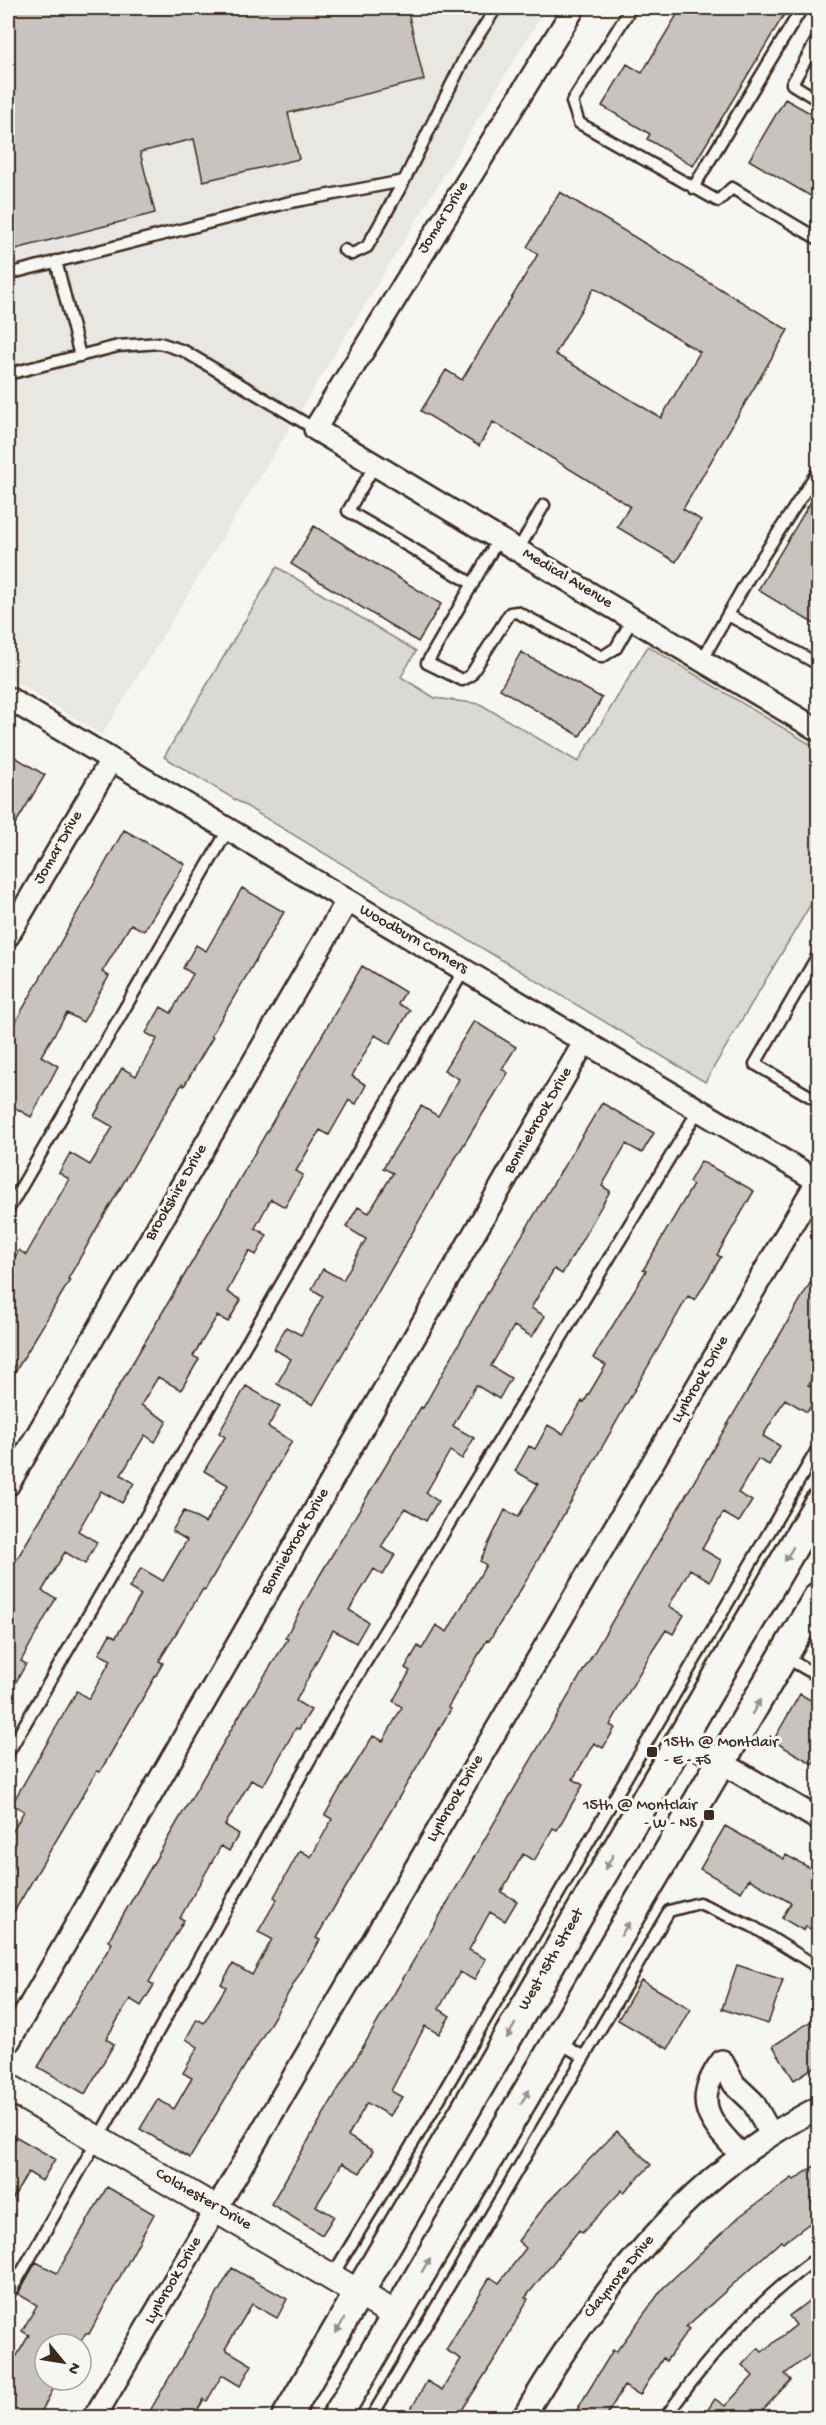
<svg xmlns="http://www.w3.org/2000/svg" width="826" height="2425" viewBox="0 0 826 2425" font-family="'Gochi Hand',sans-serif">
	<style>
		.built { fill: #e8e7e2 }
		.green { fill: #dad9d3; stroke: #8a8278; stroke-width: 1.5 }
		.building { fill: #c8c3be; stroke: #3b2a1e; stroke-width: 1.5; fill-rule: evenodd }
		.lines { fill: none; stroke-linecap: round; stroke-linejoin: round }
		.service-casing { stroke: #3b2a1e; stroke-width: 15 }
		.minor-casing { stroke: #3b2a1e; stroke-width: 26 }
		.tertiary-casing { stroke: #3b2a1e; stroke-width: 30 }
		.secondary-casing { stroke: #3b2a1e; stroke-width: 33 }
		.service { stroke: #f6f6f2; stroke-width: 10 }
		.minor { stroke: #f6f6f2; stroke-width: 21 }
		.tertiary { stroke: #f6f6f2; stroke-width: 26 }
		.secondary { stroke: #f6f6f2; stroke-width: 28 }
		.oneway { fill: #989088 }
		.poi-dot { fill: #3b2a1e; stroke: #f6f6f2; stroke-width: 2 }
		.labels { text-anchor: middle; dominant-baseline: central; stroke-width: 6; stroke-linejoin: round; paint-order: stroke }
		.street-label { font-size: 16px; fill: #3b2a1e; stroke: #f6f6f2 }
		.poi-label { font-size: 16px; fill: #3b2a1e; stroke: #f6f6f2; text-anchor: start }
	</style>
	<rect width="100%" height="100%" fill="#f6f6f2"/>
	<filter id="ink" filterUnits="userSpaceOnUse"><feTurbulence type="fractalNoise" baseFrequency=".0167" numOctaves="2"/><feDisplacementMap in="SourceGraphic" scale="12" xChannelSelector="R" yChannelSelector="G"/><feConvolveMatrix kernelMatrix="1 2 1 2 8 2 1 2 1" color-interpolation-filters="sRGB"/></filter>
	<g filter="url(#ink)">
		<path class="built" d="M8 8H546L102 735 8 677Z"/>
		<path class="green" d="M277 567 416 651 401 677 435 698 480 704 578 762 648 646 818 749V892L705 1082 164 757Z"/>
		<path class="building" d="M8 8H407L424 80 288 113 299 159 203 181 194 139 140 152 155 213 8 251Z
			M681 8H788L693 166 647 139 650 134 602 106 627 64 642 73Z
			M785 99 819 118V201L749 160Z
			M560 192 788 330 683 509 701 520 676 562 617 527 630 506 493 422 479 446 421 411 446 370 462 380 538 254 527 247ZM594 288 700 352 661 418 555 354Z
			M819 488V627L758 590Z
			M314 526 441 604 418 642 291 564Z
			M521 652 602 698 580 736 500 689Z
			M8 753 45 775 8 836Z
			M124 830 185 864 144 931 131 924 102 972 109 976 83 1022 67 1013 41 1056 58 1066 31 1117 8 1104V1035Z
			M242 888 284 912 211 1036 213 1037 184 1086 182 1084 102 1219 68 1279 70 1280 8 1384V1293L16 1278 8 1270 19 1250 26 1255 69 1179 59 1173 70 1153 90 1165 113 1127 94 1116 122 1068 136 1076 157 1039 146 1033 161 1007 171 1013 193 974 183 968 196 945 206 951Z
			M362 966 405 992 398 1004 410 1010 390 1044 375 1035 352 1076 366 1085 356 1104 349 1100 329 1135 320 1130 296 1171 303 1175 285 1207 271 1199 255 1228 267 1235 256 1255 249 1251 227 1292 241 1300 228 1322 217 1316 193 1356 199 1359 181 1390 158 1377 141 1405 167 1421 155 1442 145 1435 121 1475 134 1483 122 1503 101 1491 78 1531 97 1542 85 1564 65 1552 42 1591 56 1598 21 1661 26 1664 8 1696V1574L188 1269Z
			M474 1021 516 1047 502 1069 508 1073 453 1162 313 1405 277 1384 291 1359 274 1349 286 1327 301 1335 323 1296 312 1289 323 1269 343 1280 366 1239 346 1227 358 1207 369 1213 393 1173 383 1168 421 1106 438 1116 459 1079 444 1070Z
			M602 1103 654 1133 642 1153 626 1144 602 1186 610 1191 575 1252 562 1274 554 1269 531 1308 545 1316 532 1337 514 1326 491 1366 511 1378 499 1399 476 1385 453 1426 474 1438 462 1459 450 1451 426 1493 438 1501 426 1521 405 1508 381 1547 395 1555 383 1575 374 1569 349 1610 368 1622 356 1643 333 1630 296 1701 311 1710 299 1729 296 1728 263 1786 251 1780 225 1825 239 1834 229 1851 221 1846 180 1918 184 1920 149 1982 154 1985 141 2006 130 1999 106 2039 114 2044 85 2094 38 2067 112 1943 108 1941 136 1893 242 1711 288 1639 285 1638 320 1575 421 1407 423 1408 492 1285Z
			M701 1161 754 1191 717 1255 721 1257 695 1300 688 1296 523 1586 489 1641 487 1640 448 1707 451 1709 316 1938 320 1940 190 2158 140 2129 158 2099 174 2109 192 2078 183 2073 198 2047 186 2039 197 2019 204 2023 226 1987 221 1984 233 1964 252 1975 272 1939 258 1932 277 1899 274 1897 300 1850 311 1857 332 1819 325 1815 340 1789 373 1736 383 1741 402 1707 393 1701 410 1671 405 1668 418 1646 422 1649 436 1625 447 1632 486 1565 480 1561 505 1510 518 1517 538 1484 515 1471 529 1446 535 1449 548 1425 563 1434 582 1401 584 1402 606 1365 593 1358 646 1271 643 1270 693 1185 689 1182Z
			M819 1268V1368L808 1385 819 1391V1394L807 1412 785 1399 763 1436 780 1446 769 1465 758 1459 738 1493 752 1501 739 1522 723 1513 702 1549 721 1560 710 1581 690 1569 669 1606 684 1615 673 1634 666 1630 651 1653 610 1725 615 1728 603 1748 594 1743 573 1779 583 1785 557 1830 553 1828 534 1861 523 1854 501 1892 517 1901 505 1921 490 1912 469 1950 486 1959 474 1980 460 1972 439 2009 450 2016 439 2034 425 2026 391 2091 402 2097 390 2116 367 2103 348 2136 373 2151 360 2173 342 2163 316 2206 334 2216 322 2235 271 2204Z
			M246 1386 280 1406 268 1427 292 1441 205 1590 203 1589 159 1661 163 1663 100 1772 97 1771 8 1922V1840L24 1811 12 1804 77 1691 89 1699 111 1660 99 1654 110 1634 116 1637 141 1595 129 1588 141 1568 163 1581 187 1540 172 1531 184 1511 205 1523 228 1485 204 1471 225 1437 219 1433Z
			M800 1694 819 1705V1754L813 1764 773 1741Z
			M725 1826 784 1859 786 1855 819 1873V1936L806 1926 804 1931 782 1918 791 1903 749 1879 741 1892 700 1869Z
			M737 1965 783 1980 768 2024 722 2009Z
			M641 1980 691 2009 668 2049 618 2020Z
			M811 2021 819 2032V2064L794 2080 773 2046Z
			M617 2131 651 2165 624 2192 622 2190 582 2233 579 2230 525 2298 528 2299 498 2354 457 2418H406L427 2381 442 2390 461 2359 446 2350 490 2277 499 2283 526 2248 518 2241 548 2202Z
			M8 2132 55 2159 42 2181 28 2172 8 2207Z
			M819 2163V2194L810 2200 819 2216 783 2243 781 2241 686 2327 689 2329 666 2361 663 2358 640 2395 624 2386 605 2418H572L613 2350 616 2352 663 2288 740 2216 792 2178 794 2180Z
			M107 2187 154 2214 89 2334 86 2333 79 2344H45V2380H58L38 2418H8V2371L29 2335 22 2331 37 2305 18 2294 36 2262 57 2273Z
			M232 2268 287 2299 277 2318 252 2304 225 2349 252 2365 240 2386 222 2375 207 2401 204 2399 193 2418H146Z
			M810 2300 819 2311V2348L785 2374 791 2380 755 2418H702L715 2399 725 2406 753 2376 742 2365 758 2348 762 2352 796 2325 789 2316Z"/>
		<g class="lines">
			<defs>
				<path id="service" d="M631 8 572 102 579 123 718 201 732 188 818 239
					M818 38 792 84 818 100
					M693 188 802 8
					M344 250 352 254 367 247 404 181
					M56 261 80 356
					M8 274 286 203 404 181 467 53 496 8
					M8 374 118 346 160 343 184 351 315 429
					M375 465 348 511 473 584
					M499 538 427 663 462 680 470 676 510 613 517 612 602 657 616 648 633 618
					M518 550 544 505
					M728 615 818 664
					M702 660 748 579 818 471
					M818 955 755 1064 818 1101
					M8 1210 228 830
					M785 1657 818 1676
					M8 1753 464 970
					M558 2042 584 2057 669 1911 699 1903 752 1926 813 1964 818 1971
					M332 2276 427 2120 818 1448
					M8 2296 98 2139 346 1695 699 1109
					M371 2418 584 2057
					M665 2418C709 2355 757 2301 818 2257"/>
				<path id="minor" d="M574 8 315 429 818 730
					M8 698 818 1181
					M8 936 111 760
					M8 1485 347 901
					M680 1738 818 1819
					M8 2043 585 1041
					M741 2155C709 2121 691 2103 722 2061L734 2084 753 2102 771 2134
					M94 2418 818 1180
					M523 2418C596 2294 687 2174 818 2108"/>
				<path id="tertiary" d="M8 2087 396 2315"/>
				<path id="secondary" d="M286 2418 818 1504
					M336 2418 818 1597"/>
			</defs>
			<use href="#service" class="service-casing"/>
			<use href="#minor" class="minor-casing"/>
			<use href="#tertiary" class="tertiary-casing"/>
			<use href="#secondary" class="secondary-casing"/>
			<use href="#service" class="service"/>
			<use href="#minor" class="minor"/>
			<use href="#tertiary" class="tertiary"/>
			<use href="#secondary" class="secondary"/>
		</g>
		<defs><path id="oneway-solid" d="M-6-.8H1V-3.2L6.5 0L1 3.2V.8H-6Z" transform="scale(1.5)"/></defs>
		<g class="oneway">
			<use href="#oneway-solid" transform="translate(789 1554) rotate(121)"/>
			<use href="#oneway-solid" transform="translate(756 1707) rotate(-60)"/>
			<use href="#oneway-solid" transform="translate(609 1862) rotate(120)"/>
			<use href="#oneway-solid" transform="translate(625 1929) rotate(-59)"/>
			<use href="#oneway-solid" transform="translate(511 2031) rotate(120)"/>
			<use href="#oneway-solid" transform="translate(525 2097) rotate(-59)"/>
			<use href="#oneway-solid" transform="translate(426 2265) rotate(-59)"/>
			<use href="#oneway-solid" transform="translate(340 2326) rotate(120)"/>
		</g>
	</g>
	<g class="poi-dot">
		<rect x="646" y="1746" width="12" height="12" rx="3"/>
		<rect x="703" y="1809" width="12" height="12" rx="3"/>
	</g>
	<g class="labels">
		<g class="street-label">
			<text transform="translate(444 218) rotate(-58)">Jomar Drive</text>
			<text transform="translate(567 579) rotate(31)">Medical Avenue</text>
			<text transform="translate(59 848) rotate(-60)">Jomar Drive</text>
			<text transform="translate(413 940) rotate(30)">Woodburn Corners</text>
			<text transform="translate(539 1121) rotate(-60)">Bonniebrook Drive</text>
			<text transform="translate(177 1193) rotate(-60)">Brookshire Drive</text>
			<text transform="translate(701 1380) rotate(-60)">Lynbrook Drive</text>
			<text transform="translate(296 1542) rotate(-60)">Bonniebrook Drive</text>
			<text transform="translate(456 1799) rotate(-60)">Lynbrook Drive</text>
			<text transform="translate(552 1960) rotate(-60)">West 15th Street</text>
			<text transform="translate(203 2200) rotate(30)">Colchester Drive</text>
			<text transform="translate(620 2277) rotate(-51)">Claymore Drive</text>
			<text transform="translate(174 2281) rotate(-60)">Lynbrook Drive</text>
		</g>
		<g class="poi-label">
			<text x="664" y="1743">15th @ Montclair<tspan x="664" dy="18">- E - FS</tspan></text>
			<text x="697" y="1806" text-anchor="end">15th @ Montclair<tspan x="697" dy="18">- W - NS</tspan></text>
		</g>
	</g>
	<rect width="826" height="2425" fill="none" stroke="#f6f6f2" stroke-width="30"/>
	<rect x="15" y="15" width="796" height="2395" fill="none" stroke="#3b2a1e" stroke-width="2" filter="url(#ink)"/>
	<g transform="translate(63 2362) rotate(120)"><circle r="28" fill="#f6f6f2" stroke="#aba49d" stroke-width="1.5"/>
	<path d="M0-4.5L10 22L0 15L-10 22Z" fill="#3b2a1e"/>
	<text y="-9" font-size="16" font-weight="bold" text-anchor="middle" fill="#3b2a1e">N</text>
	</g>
</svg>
